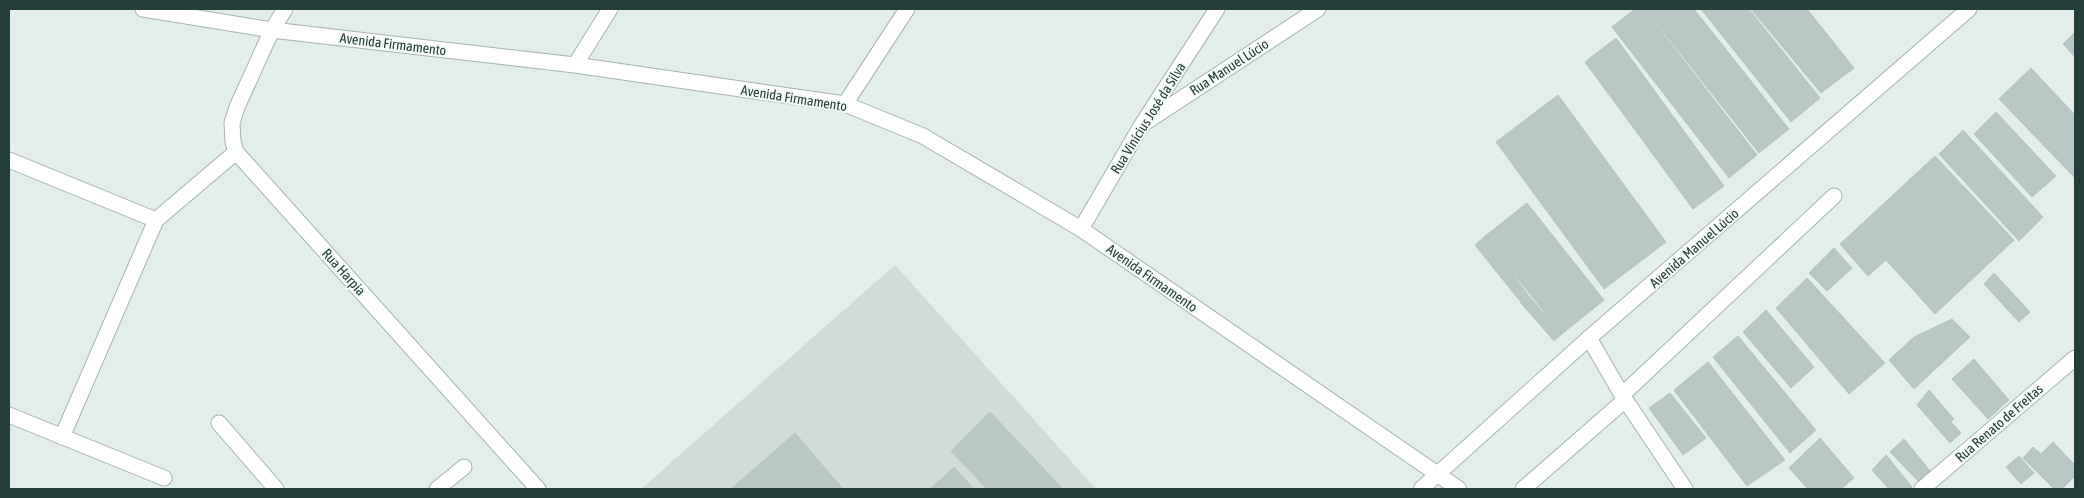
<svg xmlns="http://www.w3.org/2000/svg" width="2084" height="498" viewBox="0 0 2084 498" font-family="'Asap Condensed',sans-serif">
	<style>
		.built { fill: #d1dcd9 }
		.building { fill: #b8c7c3; stroke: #b6c6c2 }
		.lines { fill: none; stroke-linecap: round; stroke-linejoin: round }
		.street-casing { stroke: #a6b5b2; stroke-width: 17 }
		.secondary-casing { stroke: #a2b8b4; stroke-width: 17 }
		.street { stroke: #fff; stroke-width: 15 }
		.secondary { stroke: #fff; stroke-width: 15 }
		.labels { text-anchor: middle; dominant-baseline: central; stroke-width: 4; stroke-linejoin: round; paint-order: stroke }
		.street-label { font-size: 14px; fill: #233e3b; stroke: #f4f9f7 }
	</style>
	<rect width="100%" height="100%" fill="#e3edea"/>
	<path class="built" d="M895 265 1096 489H641Z"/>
	<path class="building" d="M1635 9H1644L1757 155 1729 178 1612 27Z
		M1645 9H1694L1789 129 1759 153Z
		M1701 9H1749L1820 98 1791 122Z
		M1751 9H1807L1854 68 1821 93Z
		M2075 32V57L2063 44Z
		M1616 38 1724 186 1693 209 1585 62Z
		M2031 68 2075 115V178L1999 99Z
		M1558 95 1666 242 1604 289 1496 142Z
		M1996 112 2056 176 2032 197 1974 134Z
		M1963 130 2043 217 2019 241 1939 154Z
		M1935 156 2014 240 1935 314 1886 260 1868 276 1840 244Z
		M1527 203 1604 300 1562 334 1484 237Z
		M1484 237 1513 272 1503 280 1475 245Z
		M1834 248 1852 268 1827 291 1809 273Z
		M1512 273 1528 295 1520 301 1503 280Z
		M1994 273 2030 312 2019 322 1984 284Z
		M1807 278 1885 363 1849 394 1776 308Z
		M1528 295 1562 334 1554 341 1520 302Z
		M1766 310 1814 367 1791 388 1743 332Z
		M1952 319 1970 337 1914 389 1889 360 1914 337Z
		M1738 336 1816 430 1790 453 1713 357Z
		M1974 359 2009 400 1988 419 1952 379Z
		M1708 362 1785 460 1747 486 1674 390Z
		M1929 390 1954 419 1951 422 1961 433 1950 443 1917 405Z
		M1670 393 1706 438 1683 455 1649 408Z
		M990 412 1063 489H987L951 451Z
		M795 433 843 489H731Z
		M1820 438 1854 478 1841 489H1808L1789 468Z
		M1904 439 1931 472 1920 483 1890 452Z
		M2053 442 2075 465V476L2062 489H2054L2023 458 2033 447 2041 454Z
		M1886 455 1912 487 1910 489H1889L1872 470Z
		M2019 456 2034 473 2021 484 2006 467Z
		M954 467 974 489H930Z"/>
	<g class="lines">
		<defs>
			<path id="street" d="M143 9 272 30 575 65 845 104 923 136 1081 229 1459 489
				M285 9 272 30 237 107 232 123 233 142 236 152 538 489
				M575 65 610 9
				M845 104 907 9
				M1146 122 1318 9
				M9 160 156 220
				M1081 229 1141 126 1217 9
				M1622 395 1834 196
				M9 415 164 478
				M219 423 276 489
				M62 437 156 220 236 152
				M437 489 464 467
				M1685 489 1622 395 1589 338 1969 9
				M1922 489 2075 358"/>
			<path id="secondary" d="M1421 489 1589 338
				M1523 489 1625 400"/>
		</defs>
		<use href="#street" class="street-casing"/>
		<use href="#secondary" class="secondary-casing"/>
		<use href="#street" class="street"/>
		<use href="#secondary" class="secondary"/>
	</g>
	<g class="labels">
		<g class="street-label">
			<text transform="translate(393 44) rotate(7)">Avenida Firmamento</text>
			<text transform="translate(1229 67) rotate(-33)">Rua Manuel Lúcio</text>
			<text transform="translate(794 98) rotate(9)">Avenida Firmamento</text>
			<text transform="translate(1148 118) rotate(-58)">Rua Vinícius José da Silva</text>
			<text transform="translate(1694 248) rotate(-41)">Avenida Manuel Lúcio</text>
			<text transform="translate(344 272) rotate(48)">Rua Harpia</text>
			<text transform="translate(1152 278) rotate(35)">Avenida Firmamento</text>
			<text transform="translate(1999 423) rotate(-41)">Rua Renato de Freitas</text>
		</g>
	</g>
	<rect width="2084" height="498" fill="none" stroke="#233e3b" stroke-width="20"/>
</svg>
